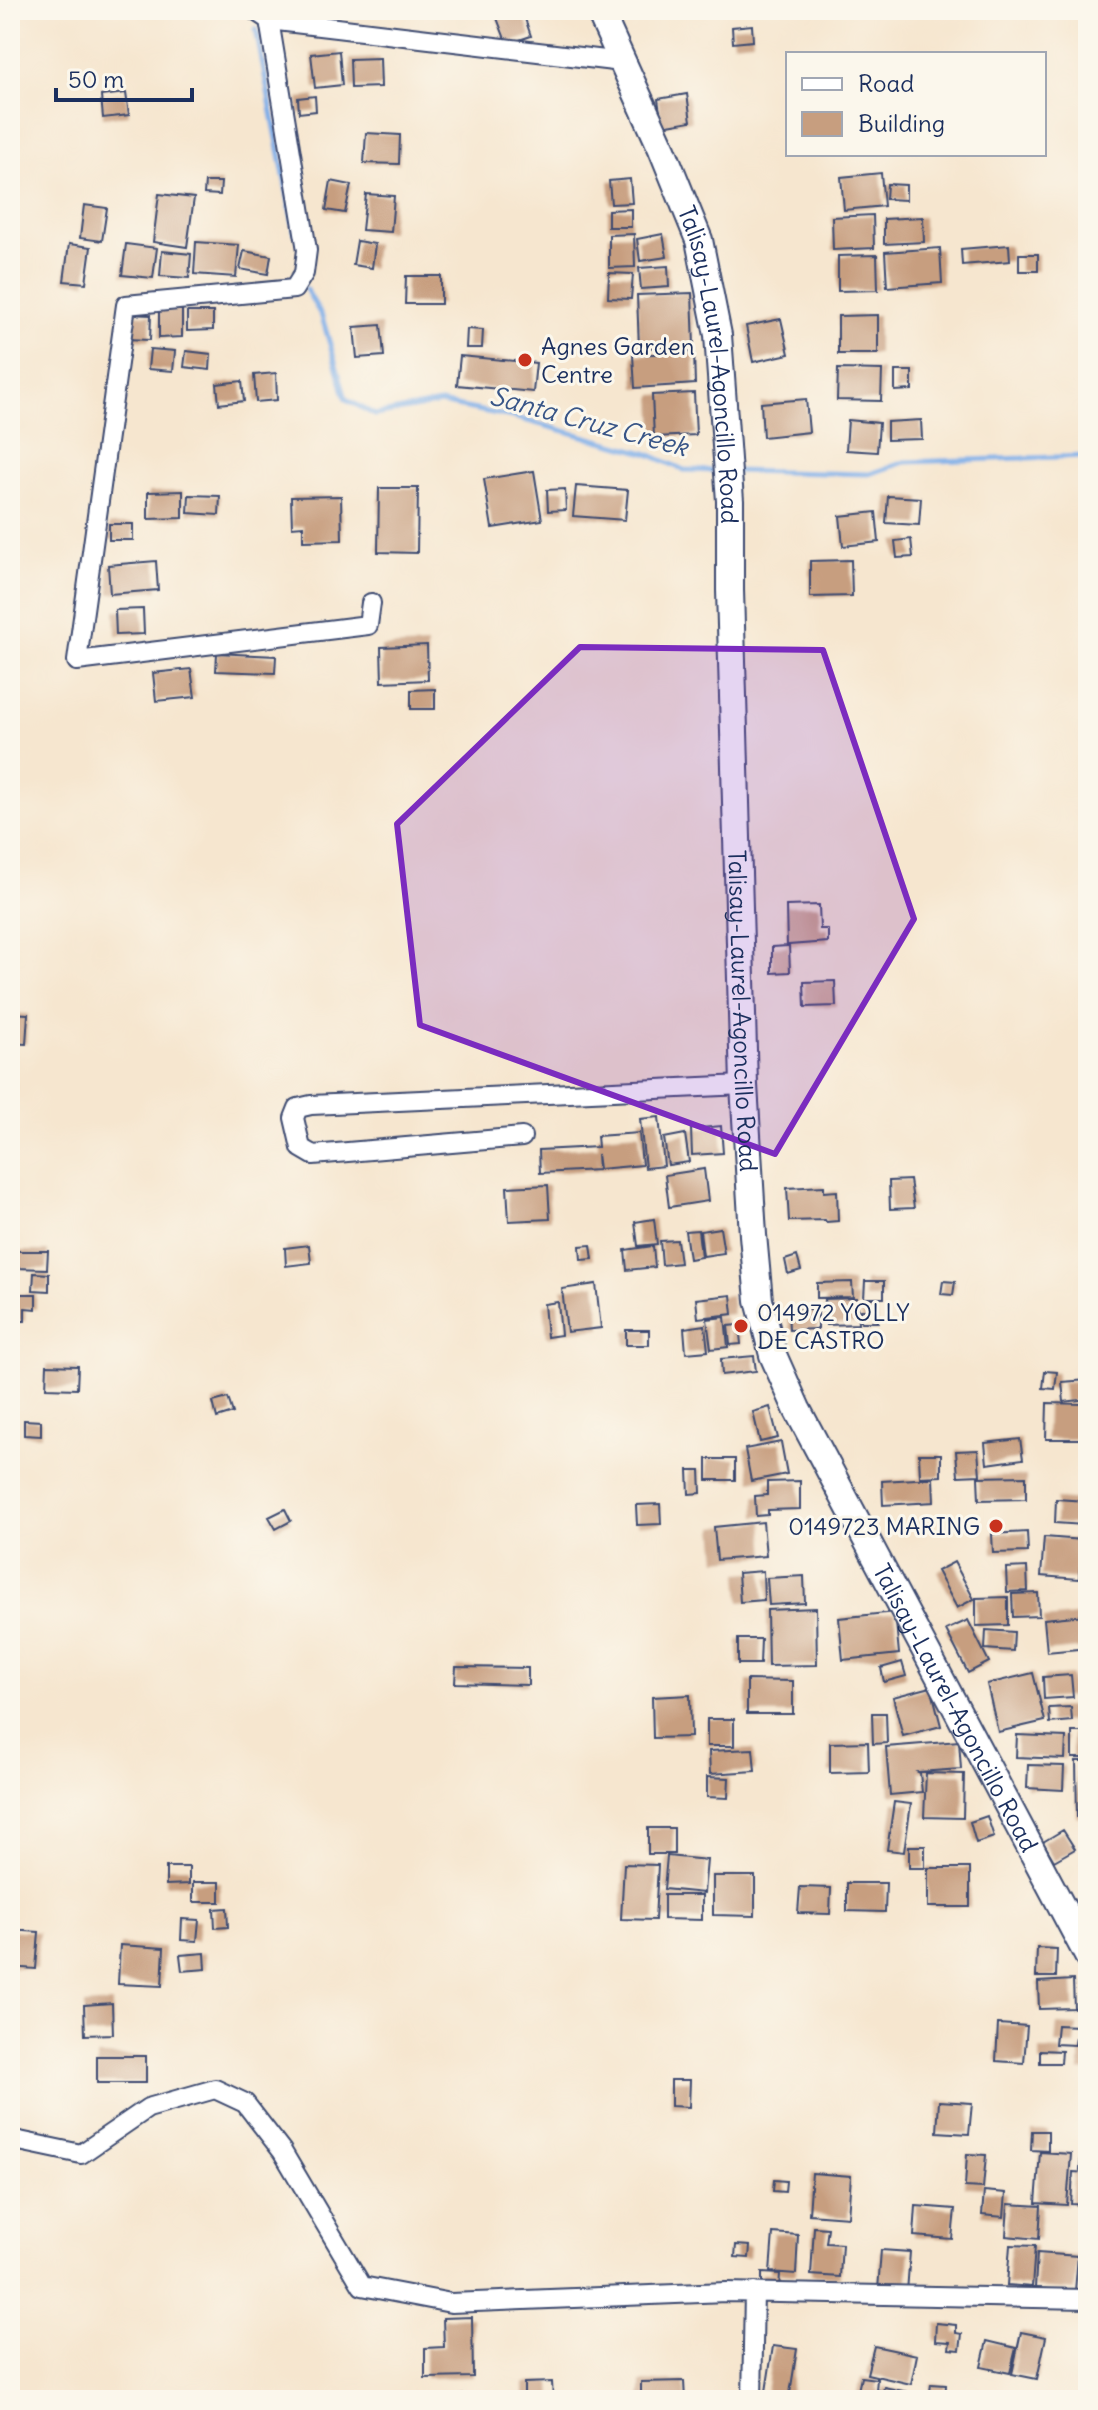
<svg xmlns="http://www.w3.org/2000/svg" width="1098" height="2410" viewBox="0 0 1098 2410" font-family="Delius,sans-serif">
	<style>
		.lines { fill: none; stroke-linecap: round; stroke-linejoin: round }
		.stream { stroke: #7dade8; stroke-width: 5 }
		.building { fill: #c79e7f }
		.street-casing { stroke: #3c4a6f; stroke-width: 22 }
		.secondary-casing { stroke: #3c4a6f; stroke-width: 30 }
		.street { stroke: #fff; stroke-width: 18 }
		.secondary { stroke: #fff; stroke-width: 26 }
		.marked { fill: #7b2cbf; fill-opacity: 0.2; stroke: #7b2cbf; stroke-width: 6; stroke-linejoin: round }
		.poi-dot { fill: #c8321e; stroke: #fbf7ec; stroke-width: 3 }
		.labels { text-anchor: middle; dominant-baseline: central; stroke-width: 6; stroke-linejoin: round; paint-order: stroke }
		.poi-label { font-size: 24px; fill: #1b2f5e; stroke: #fbf7ec; text-anchor: start }
		.street-label { font-size: 24px; fill: #1b2f5e; stroke: #fbf7ec }
		.water-label { font-size: 26px; font-style: italic; fill: #385587; stroke: #fbf7ec }
	</style>
	<rect width="100%" height="100%" fill="#fbf7ec"/>
	<filter id="ink" filterUnits="userSpaceOnUse"><feTurbulence type="fractalNoise" baseFrequency=".0125" numOctaves="2"/><feDisplacementMap in="SourceGraphic" scale="16" xChannelSelector="R" yChannelSelector="G"/><feConvolveMatrix kernelMatrix="1 2 1 2 8 2 1 2 1" color-interpolation-filters="sRGB"/></filter>
	<filter id="wash" filterUnits="userSpaceOnUse"><feTurbulence type="fractalNoise" baseFrequency=".006" numOctaves="4" result="noise"/><feDisplacementMap in="SourceGraphic" scale="32" xChannelSelector="R" yChannelSelector="G"/><feGaussianBlur stdDeviation="1.8" result="paint"/><feColorMatrix in="noise" values="0 0 0 0 0 0 0 0 0 0 0 0 0 0 0 0 0 1.4 0 .05"/><feComposite in="paint" operator="in"/></filter>
	<g filter="url(#wash)">
		<rect width="100%" height="100%" fill="#f6e6cf"/>
		<g class="lines">
			<path class="stream" d="M256 29 295 233
				M306 289 322 317 346 399 375 415 440 403 513 417 646 453 684 470 721 471
				M735 471 869 474 905 462 1088 456"/>
		</g>
		<g id="blocks">
			<path class="building" d="M518 10H522L531 36 507 44 497 18Z
				M752 25 753 41 733 43 732 27Z
				M339 51 342 85 315 88 311 54Z
				M380 58 381 87 351 88 350 59Z
				M126 93 129 115 103 118 101 96Z
				M687 94 691 121 662 126 658 99Z
				M315 96 316 111 299 113 298 98Z
				M366 133 400 135 399 164 364 163Z
				M881 173 884 206 844 210 841 177Z
				M630 179 632 203 611 204 609 181Z
				M331 181 351 185 345 213 326 210Z
				M205 182H221L220 195 204 194Z
				M887 184 906 185V200L886 199Z
				M159 194 194 198 187 247 153 242Z
				M366 194 394 196 391 232 362 230Z
				M84 205 107 208 102 241 80 238Z
				M631 209V227H608V210Z
				M873 215 874 248 833 250 832 217Z
				M923 217 924 242 884 244V219Z
				M634 234 635 267 609 268V235Z
				M663 234 667 257 640 261 637 239Z
				M357 241 375 244 372 268 353 265Z
				M196 242 239 245 236 277 194 274Z
				M69 244 91 247 86 283 64 281Z
				M126 244 157 248 153 278 122 275Z
				M1009 245 1010 261 962 265 961 249Z
				M940 248 942 283 887 287 885 252Z
				M162 251 191 254 189 278 160 276Z
				M244 251 271 256 268 274 240 269Z
				M1019 254H1038V271H1019Z
				M877 255 878 290 838 291V256Z
				M668 266 669 287 641 289 639 268Z
				M609 273 633 274 631 299 608 298Z
				M406 276H441V304H405Z
				M692 293 694 346 639 348 637 295Z
				M159 310H182V337L159 338Z
				M187 312H213V330L187 331Z
				M126 314 151 315 150 340 125 339Z
				M878 315V354H838V316Z
				M781 319 789 354 753 362 746 326Z
				M381 325 384 356 357 358 354 327Z
				M467 329 483 330 482 348H466Z
				M150 349 175 351 173 371 148 369Z
				M186 351 211 354 210 370 184 367Z
				M694 352 695 384 635 388 633 355Z
				M460 356 536 363 533 392 457 385Z
				M838 369 882 370 881 401 837 400Z
				M895 371H912V390L895 391Z
				M276 373 277 400 256 402 254 375Z
				M242 381 244 401 219 404 217 384Z
				M694 393 696 435 654 437 652 395Z
				M806 399 809 432 763 437 761 403Z
				M848 420 879 423 877 452 846 450Z
				M921 420 922 439 887 440V422Z
				M534 471 542 520 492 528 484 479Z
				M576 486 628 490 625 520 573 516Z
				M379 488H418L417 553 378 552Z
				M565 489 566 510 548 511 547 490Z
				M183 491V518L148 519V492Z
				M189 495 220 496 219 515 188 513Z
				M341 496 342 540 303 541V526L292 527 291 497Z
				M888 496 921 498 919 525 886 523Z
				M876 512 879 542 843 546 840 516Z
				M109 524H133V540H109Z
				M911 539 913 557 897 558 895 541Z
				M851 560 852 596 810 597V561Z
				M156 561 158 590 110 594 108 565Z
				M143 609 144 634 116 635 115 610Z
				M427 645 428 680 382 682 381 647Z
				M217 653 276 656 275 673 216 671Z
				M191 669 195 697 156 701 153 673Z
				M435 689V709H411V690Z
				M819 905 820 929H828V942L789 945 790 972 772 973V947L787 946 786 906Z
				M835 981 836 1006 805 1007 804 982Z
				M10 1013 28 1014 26 1044 10 1043Z
				M10 1082H16V1104H10Z
				M659 1117 664 1166 645 1168 640 1119Z
				M721 1126 723 1153 692 1155 691 1129Z
				M639 1133 642 1165 599 1169 597 1154 598 1170 540 1173 539 1150 598 1147 597 1136Z
				M685 1134 689 1162 668 1165 664 1138Z
				M704 1169 708 1201 669 1207 665 1175Z
				M910 1180 914 1208 890 1209 889 1181Z
				M548 1185 550 1219 509 1221 507 1187Z
				M824 1186V1192L837 1191 838 1221 826 1222 825 1220 789 1221 787 1188Z
				M654 1219 657 1244 638 1246 635 1222Z
				M720 1228 724 1253 703 1256 700 1231Z
				M698 1230 701 1257 689 1259 685 1231Z
				M677 1240 680 1263 662 1265 660 1241Z
				M309 1245 311 1263 286 1266 285 1248Z
				M591 1245 593 1259 581 1260 580 1246Z
				M653 1246 655 1267 627 1270 625 1250Z
				M15 1251H48L47 1269 15 1268Z
				M797 1256 801 1270 788 1274 785 1260Z
				M34 1273 49 1274V1291L33 1290Z
				M865 1281H884V1298H864Z
				M943 1281 955 1282 953 1295 941 1294Z
				M852 1282 853 1297 817 1298V1283Z
				M596 1284 601 1328 567 1332 562 1289Z
				M11 1294H36V1309L25 1308V1321H10Z
				M731 1295 733 1314 698 1318 696 1299Z
				M857 1298 858 1324 826 1325 825 1299Z
				M558 1302 561 1335 547 1337 544 1304Z
				M818 1309V1329L789 1330 788 1310Z
				M860 1310H877L878 1322H861Z
				M725 1317 728 1347 711 1349 707 1319Z
				M705 1325 708 1351 686 1353 684 1328Z
				M739 1325 741 1344 730 1345 728 1326Z
				M626 1330H649V1345H626Z
				M754 1356 756 1371 722 1375 721 1359Z
				M47 1365 78 1366 77 1389 46 1388Z
				M1045 1371 1057 1372 1055 1389 1043 1388Z
				M1088 1380V1399L1064 1402 1062 1382Z
				M228 1398 233 1413 217 1418 213 1402Z
				M1047 1403 1085 1404V1439H1046Z
				M770 1407 778 1438 760 1442 753 1412Z
				M24 1420 41 1421V1436L24 1435Z
				M1020 1439 1023 1459 987 1464 985 1443Z
				M781 1442 787 1474 751 1481 745 1449Z
				M978 1450 980 1475 958 1476 956 1451Z
				M919 1454H941V1476L920 1477Z
				M707 1459H735V1480H707Z
				M688 1470H700L701 1493 689 1494Z
				M1026 1476V1499L979 1500 978 1477Z
				M933 1478 934 1502 883 1505 882 1481Z
				M800 1481V1509L768 1510V1515L756 1516 755 1496 767 1495V1482Z
				M1056 1499 1086 1501 1084 1525 1055 1523Z
				M660 1504 661 1524 637 1525 636 1505Z
				M285 1509 291 1521 276 1529 269 1517Z
				M763 1522 766 1556 717 1560 714 1527Z
				M1027 1532 1028 1552 993 1553 992 1534Z
				M1044 1537 1082 1540 1079 1579 1041 1576Z
				M954 1562 974 1599 957 1608 937 1571Z
				M1027 1567 1028 1591 1007 1592 1006 1568Z
				M763 1571 764 1600 740 1602 738 1573Z
				M804 1576 805 1603 769 1605 767 1578Z
				M1038 1593 1039 1616 1013 1617 1012 1594Z
				M1008 1597V1625L976 1626V1598Z
				M816 1608 817 1665 768 1666 767 1610Z
				M895 1612 899 1654 843 1660 839 1618Z
				M1085 1615 1088 1648 1047 1652 1044 1619Z
				M968 1620 989 1662 968 1673 946 1630Z
				M986 1630 1014 1632 1013 1651 985 1649Z
				M738 1639H761L760 1664H738Z
				M902 1662 906 1676 884 1682 881 1668Z
				M456 1667 528 1668V1685L455 1683Z
				M1033 1673 1045 1721 998 1732 987 1684Z
				M1071 1675 1073 1697 1044 1699 1043 1677Z
				M747 1680 793 1681V1714H747Z
				M931 1687 941 1726 903 1736 893 1697Z
				M690 1695 691 1737 653 1738 652 1697Z
				M1071 1707 1072 1721 1050 1723 1049 1708Z
				M872 1713H886L887 1743 873 1744Z
				M707 1719H734V1746H707Z
				M1072 1732H1088V1758H1072Z
				M1017 1735 1066 1737 1065 1759 1016 1757Z
				M959 1741 961 1769 918 1772 920 1773 922 1792 890 1795 886 1747Z
				M868 1742 869 1772 830 1773V1743Z
				M753 1749 755 1771 710 1774 709 1751Z
				M1076 1761H1088V1817H1077Z
				M1028 1765 1064 1766 1063 1790 1027 1788Z
				M926 1773 964 1774 963 1818 924 1817Z
				M707 1777 729 1778 728 1798 707 1797Z
				M894 1802 911 1804 904 1852 887 1850Z
				M987 1816 994 1837 976 1843 970 1822Z
				M648 1828H674V1854H648Z
				M1063 1830 1075 1849 1054 1861 1043 1842Z
				M909 1846H925V1868H909Z
				M667 1856 707 1860 704 1893 664 1889Z
				M624 1864 658 1865 655 1920 621 1919Z
				M166 1867H189V1884L166 1885Z
				M928 1868H970V1907H928Z
				M713 1876H755V1916L713 1915Z
				M193 1882H220V1902H193Z
				M847 1883H886L885 1912 847 1911Z
				M800 1887 831 1888 830 1914 798 1913Z
				M664 1895H702V1920L664 1919Z
				M227 1908 228 1927 215 1928 214 1909Z
				M182 1919 199 1920 197 1941 181 1940Z
				M10 1930 39 1932 36 1969 10 1967Z
				M120 1945 164 1948 162 1986 118 1984Z
				M1037 1948 1057 1949 1056 1977H1036Z
				M205 1953 206 1969 182 1971 180 1955Z
				M1073 1980 1074 2008 1039 2009 1038 1982Z
				M112 2003 113 2034 85 2035 84 2005Z
				M998 2024 1027 2026 1024 2063 996 2061Z
				M1057 2025 1077 2026 1075 2045 1055 2044Z
				M1040 2050 1062 2051 1061 2063H1040Z
				M1080 2051H1088V2071H1080Z
				M97 2056H146V2083H97Z
				M671 2080H690L689 2107 671 2106Z
				M939 2101 972 2103 969 2134 937 2132Z
				M1081 2104H1088V2121H1080Z
				M1032 2131H1048V2151L1031 2150Z
				M1083 2133H1088V2171L1080 2170Z
				M1040 2152 1071 2154 1067 2205 1036 2203Z
				M967 2154 986 2155 983 2188 965 2187Z
				M1073 2172 1088 2173V2205L1071 2204Z
				M812 2173 851 2176 848 2217 809 2214Z
				M774 2180 786 2181 785 2192 773 2191Z
				M984 2191 1006 2193 1004 2217 982 2215Z
				M1008 2204 1041 2206 1039 2239 1006 2236Z
				M916 2206 955 2209 952 2239 914 2236Z
				M1086 2210H1088V2245H1083Z
				M814 2227 828 2228 826 2243 842 2244 840 2277 811 2275Z
				M773 2233 798 2235 796 2274 770 2272Z
				M736 2245 750 2246 749 2258 735 2257Z
				M1010 2245 1035 2246 1032 2287 1007 2285Z
				M881 2250 910 2252 907 2292 878 2290Z
				M1037 2253 1078 2256 1075 2291 1035 2288Z
				M762 2273 780 2274 779 2288 762 2286Z
				M472 2317 473 2377 425 2378V2348L444 2347 443 2318Z
				M936 2323 956 2325V2333L962 2334 960 2350 949 2349 950 2342 935 2341Z
				M1021 2332 1046 2337 1037 2379 1012 2374Z
				M987 2341 1016 2348 1010 2373 981 2367Z
				M773 2346 797 2349 789 2400 765 2398Z
				M874 2346 917 2355 911 2384 867 2374Z
				M861 2377 877 2379 876 2390H879L878 2400H856Z
				M684 2381 685 2400H641V2382Z
				M552 2382 553 2400H524V2383Z
				M931 2384 946 2385 945 2400H929Z
				M884 2387 908 2392 907 2400H881Z
				M483 2394V2400H460V2395Z"/>
		</g>
	</g>
	<g filter="url(#ink)">
		<use href="#blocks" fill-opacity="0" stroke="#3c4a6f" stroke-width="2"/>
		<g class="lines">
			<defs>
				<path id="street" d="M254 10 269 20 622 62
					M269 20 307 250 304 273 294 289 126 305 77 661 368 625 371 603
					M522 1137 313 1155 301 1148 294 1118 298 1108 311 1105 744 1085
					M10 2139 81 2154 148 2108 215 2089 245 2103 282 2151 362 2286 451 2303 726 2292 1088 2299
					M752 2400 754 2292"/>
				<g id="secondary">
					<path id="s1" d="M599 10 662 149 699 240 718 335 730 501V590L744 1085 753 1235 759 1300 773 1355 797 1409 1088 1956"/>
				</g>
			</defs>
			<use href="#street" class="street-casing"/>
			<use href="#secondary" class="secondary-casing"/>
			<use href="#street" class="street"/>
			<use href="#secondary" class="secondary"/>
		</g>
	</g>
	<path class="marked" d="M580 647 823 650 914 919 775 1154 420 1025 397 824Z"/>
	<g class="poi-dot">
		<circle cx="525" cy="360" r="8"/>
		<circle cx="741" cy="1326" r="8"/>
		<circle cx="996" cy="1526" r="8"/>
	</g>
	<g class="labels">
		<g class="poi-label">
			<text x="541" y="346">Agnes Garden<tspan x="541" dy="28">Centre</tspan></text>
			<text x="757" y="1312">014972 YOLLY<tspan x="757" dy="28">DE CASTRO</tspan></text>
			<text x="980" y="1526" text-anchor="end">0149723 MARING</text>
		</g>
		<g class="street-label">
			<text stroke="none"><textPath href="#s1" startOffset="376">Talisay-Laurel-Agoncillo Road</textPath></text>
			<text stroke="none"><textPath href="#s1" startOffset="1024">Talisay-Laurel-Agoncillo Road</textPath></text>
			<text stroke="none"><textPath href="#s1" startOffset="1768">Talisay-Laurel-Agoncillo Road</textPath></text>
		</g>
		<g class="water-label">
			<text transform="translate(589 421) rotate(15)">Santa Cruz Creek</text>
		</g>
	</g>
	<rect width="1098" height="2410" fill="none" stroke="#fbf7ec" stroke-width="40"/>
	<rect x="786" y="52" width="260" height="104" fill="#fbf7ec" stroke="#a1a7b3" stroke-width="2"/>
	<rect x="802" y="78" width="40" height="12" fill="#ffffff" stroke="#a1a7b3" stroke-width="2"/>
	<text x="858" y="92" font-size="24" fill="#1b2f5e">Road</text>
	<rect x="802" y="112" width="40" height="24" fill="#c79e7f" stroke="#a1a7b3" stroke-width="2"/>
	<text x="858" y="132" font-size="24" fill="#1b2f5e">Building</text>
	<path d="M56 88v12h136v-12" fill="none" stroke="#1b2f5e" stroke-width="4"/>
	<text x="68" y="88" font-size="24" fill="#1b2f5e" stroke="#fbf7ec" stroke-width="6" paint-order="stroke">50 m</text>
</svg>
